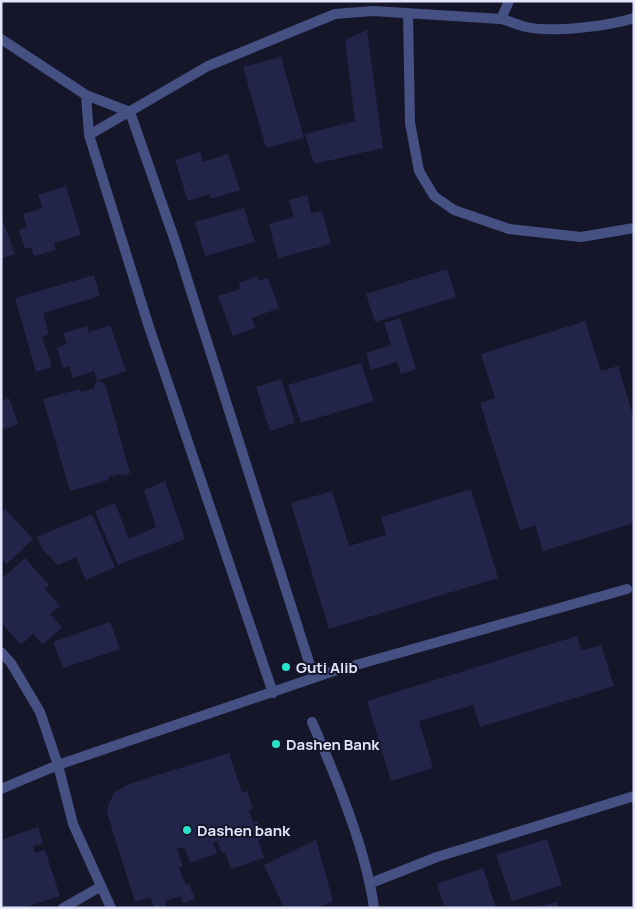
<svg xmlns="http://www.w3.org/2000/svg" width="635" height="909" viewBox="0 0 635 909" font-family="Manrope,sans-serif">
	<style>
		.building { fill: #232449 }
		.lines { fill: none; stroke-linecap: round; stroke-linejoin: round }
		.minor { stroke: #465183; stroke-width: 10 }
		.poi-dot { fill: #27e2cd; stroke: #15162a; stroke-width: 2 }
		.labels { text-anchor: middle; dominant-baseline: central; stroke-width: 4; stroke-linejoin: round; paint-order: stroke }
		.poi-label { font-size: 15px; font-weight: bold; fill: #e2e4fb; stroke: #15162a; text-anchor: start }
	</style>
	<rect width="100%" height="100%" fill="#15162a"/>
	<path class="building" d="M367 30 383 148 314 164 305 134 355 121 345 40Z
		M281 57 304 138 266 148 243 67Z
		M200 152 203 162 228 154 240 190 211 199 209 194 188 201 175 160Z
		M66 186 81 235 54 243 56 250 34 256 31 247 25 249 19 230 27 227 23 214 43 208 38 195Z
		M307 195 311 213 322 211 331 244 278 258 269 224 294 217 289 200Z
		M244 208 255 242 205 256 195 222Z
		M1 216 15 254 1 259Z
		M447 269 456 297 375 322 366 294Z
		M94 275 100 296 43 313 49 334 42 337 52 367 36 372 15 298Z
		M257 276 259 281 268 278 279 308 252 318 255 328 233 336 218 296 240 289 239 283Z
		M400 318 416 369 401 374 397 362 371 370 366 353 391 345 384 323Z
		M585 321 601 371 618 366 634 419V523L543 551 535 525 520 530 480 403 495 398 481 354Z
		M110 325 126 371 97 381 94 371 73 378 69 366 63 368 57 348 67 344 63 333 87 326 89 332Z
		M361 363 374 401 301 423 288 385Z
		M281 379 295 423 270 431 256 387Z
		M98 381 105 384 130 473 126 476 120 474 108 477 109 480 70 491 43 399 80 389 81 392 95 388 94 385Z
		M9 398 18 424 1 430V401Z
		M165 481 185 539 118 565 95 511 115 503 129 539 156 527 144 490Z
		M471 489 498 578 329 629 291 503 332 491 349 546 386 535 381 517Z
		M5 509 33 539 7 564 1 558V513Z
		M92 514 115 567 86 580 76 557 58 565 42 549 37 537Z
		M25 558 49 585 45 589 60 606 50 614 62 627 43 645 33 634 21 645 1 622V579Z
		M110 622 120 649 63 668 53 642Z
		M577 636 581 651 601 645 614 686 480 727 473 705 419 721 433 768 391 781 367 701Z
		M229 753 242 793 247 791 253 809 249 810 253 822 257 821 263 838 258 840 264 858 231 869 225 852 222 853 217 841 213 843 217 853 190 863 184 847 177 849 183 866 179 868 186 885 189 884 195 899 183 903 181 896 165 901 166 907 164 908H154L150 897 135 902 107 813 109 803 114 793 129 784Z
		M38 827 43 843 33 846 35 853 45 850 60 896 23 908H1V840Z
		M547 839 562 885 512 901 496 855Z
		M316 840 333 901 318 908H284L264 865Z
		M483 868 496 908H445L437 884Z
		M557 902 558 908H537V907Z"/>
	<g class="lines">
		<path class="minor" d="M408 14 410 123 419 171 434 196 454 210 509 229 581 237 634 228
			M501 19C509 21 518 25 526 27 552 33 609 26 634 18
			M1 39 86 95 130 112 176 244 314 678
			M86 95 89 135 149 327 273 693
			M89 135 208 66 335 14 373 11 501 19 509 1
			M1 652 11 663 40 712 58 765 73 824 111 908
			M312 722C336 777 366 849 374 908
			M1 789 58 765 331 672 627 589
			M371 883 437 857 634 796
			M63 908 100 887"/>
	</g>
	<g class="poi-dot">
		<circle cx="286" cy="667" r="5"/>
		<circle cx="276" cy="744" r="5"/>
		<circle cx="187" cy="830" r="5"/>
	</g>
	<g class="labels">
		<g class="poi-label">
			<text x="296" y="667">Guti Alib</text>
			<text x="286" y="744">Dashen Bank</text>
			<text x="197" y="830">Dashen bank</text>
		</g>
	</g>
	<rect width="635" height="909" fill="none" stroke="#e2e4fb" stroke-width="5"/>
</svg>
